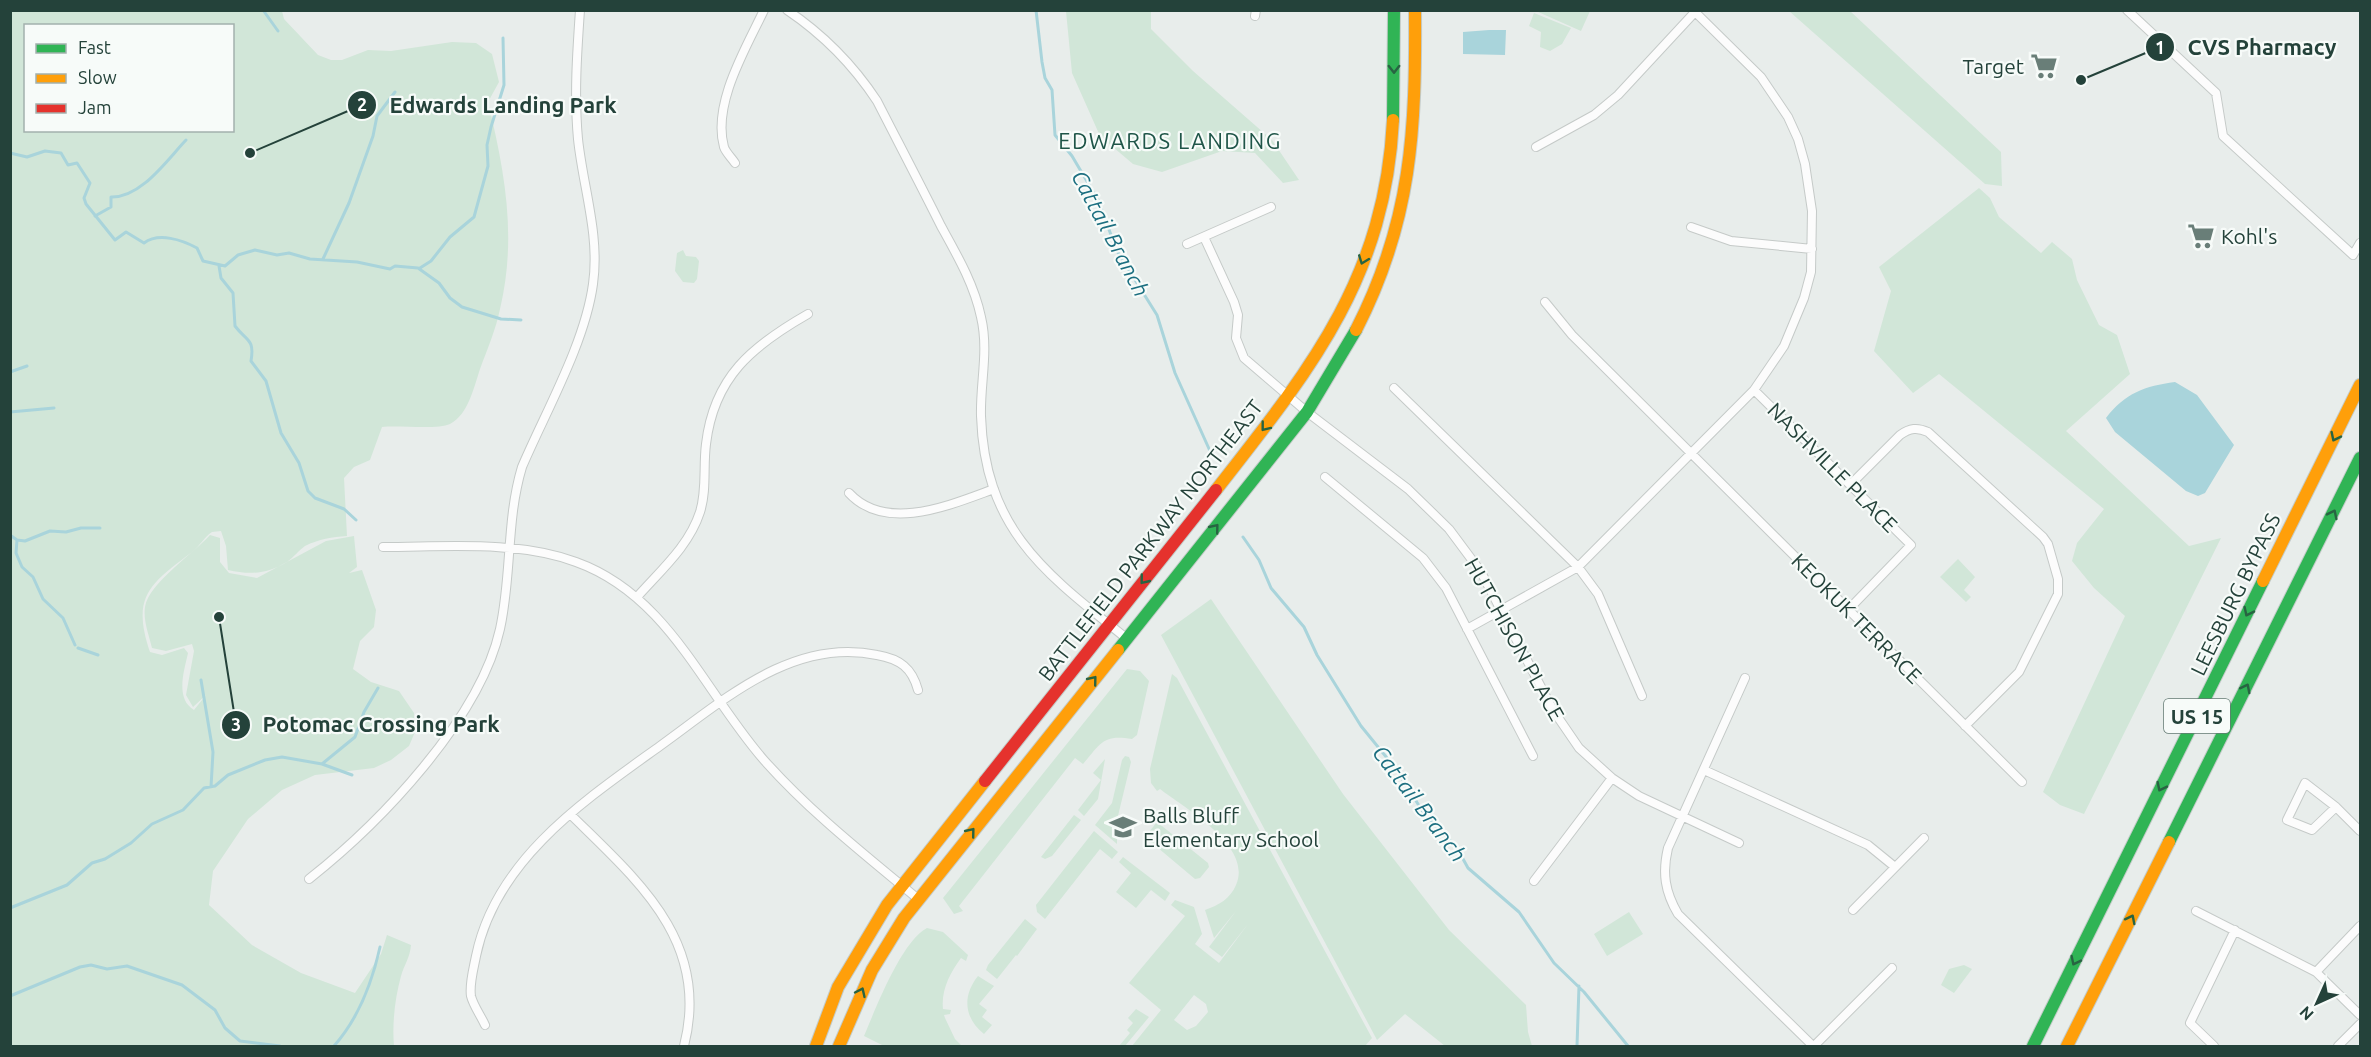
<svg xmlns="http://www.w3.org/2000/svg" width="2371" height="1057" viewBox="0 0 2371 1057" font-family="Ubuntu,sans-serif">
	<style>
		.green { fill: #d1e6d8; fill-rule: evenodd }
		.water { fill: #a9d4db }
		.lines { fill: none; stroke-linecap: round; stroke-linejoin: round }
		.stream { stroke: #a9d4db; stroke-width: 3 }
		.street-casing { stroke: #c5cac8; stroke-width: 10 }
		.fast-casing { stroke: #c3cbc8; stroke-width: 14 }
		.slow-casing { stroke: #c3cbc8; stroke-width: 14 }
		.jam-casing { stroke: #c3cbc8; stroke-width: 14 }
		.street { stroke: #fcfcfc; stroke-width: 8 }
		.fast { stroke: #30b455; stroke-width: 12 }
		.slow { stroke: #ff9f0a; stroke-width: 12 }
		.jam { stroke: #e5322d; stroke-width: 12 }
		.oneway { stroke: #286442 }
		.labels { text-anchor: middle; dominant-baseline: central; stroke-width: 4.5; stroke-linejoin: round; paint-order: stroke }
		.shield { fill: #f7fbf9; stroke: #637a73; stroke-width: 1.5 }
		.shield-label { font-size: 20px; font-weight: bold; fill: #24423a }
		.poi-label { font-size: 21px; fill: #24423a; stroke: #f7fbf9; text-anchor: start }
		.street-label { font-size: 21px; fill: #24423a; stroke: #f7fbf9 }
		.neighbourhood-label { font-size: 22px; letter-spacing: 1.5px; fill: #1f5548; stroke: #f7fbf9 }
		.water-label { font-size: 22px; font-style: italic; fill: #1c6f80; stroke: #f7fbf9 }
		.leader { fill: none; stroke: #24423a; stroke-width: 2 }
		.callout-dot { fill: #24423a; stroke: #f7fbf9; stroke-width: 2 }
		.mark-label { font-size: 18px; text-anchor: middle; font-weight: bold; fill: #fff }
		.callout-label { font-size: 22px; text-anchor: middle; font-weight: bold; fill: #24423a; stroke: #f7fbf9; stroke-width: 4.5; stroke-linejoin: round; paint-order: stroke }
	</style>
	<rect width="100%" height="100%" fill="#e8edeb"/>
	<path class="green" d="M10 11H282L284 19 318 55 331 60H342L368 50 391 51 452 42 476 43 492 54 499 82 488 102C505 173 517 237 500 309 496 329 487 350 480 369 474 387 468 415 450 424 437 430 399 425 382 427L370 460 354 467 344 478 347 536C332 537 319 539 305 546 299 550 294 557 287 562 267 574 250 575 228 570L226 546 221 531 212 532C204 537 200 546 192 552 150 584 131 596 150 652L162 655 184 648 188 653C184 671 175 699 194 710L206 695 193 707 186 695 194 651 192 644 166 651 152 648C149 635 143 621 145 607 149 583 193 554 210 535L220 538V562L229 573 257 578 326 541 354 536 357 567 349 573 362 570 376 610 374 627 360 641 353 669 371 682 399 691 414 713 415 732 409 746 391 760 374 768 315 775 282 790 248 819 213 871 209 905 252 945 301 973 355 993 381 954 387 935 411 945C410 958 404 965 401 976 395 998 392 1023 394 1046H11ZM26 26H232V130H26Z
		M1066 11H1151V29L1193 71 1272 140 1299 180 1283 183 1255 153 1222 151 1162 172 1133 164 1100 136 1072 73Z
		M1536 11H1590L1581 31Z
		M1789 11H1850L2001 152 2002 186 1985 184Z
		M1534 13 1571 28 1562 44 1550 51 1540 47 1541 32 1529 26Z
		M1979 188 1990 198 1999 217 2041 253 2052 242 2072 259 2077 280 2099 325 2117 335 2130 374 2066 431 2189 546 2221 538 2084 814 2060 805 2043 792 2125 616 2094 588 2072 561 2077 543 2104 509 1939 374 1913 393 1874 351 1891 291 1879 267Z
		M683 250 686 256 696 257 699 261 697 279 694 283 683 282 675 271 677 253Z
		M1958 559 1975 577 1964 590 1971 597 1966 602 1940 577Z
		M1211 599 1343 794 1449 930 1526 1005 1528 1032 1532 1046H1445L1405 1014 1377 1040 1161 635Z
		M1127 669 1140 671 1149 681 1137 735 1132 739C1103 734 1101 743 1083 764L1075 758 959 906 963 911 954 914 943 898Z
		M1172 674 1177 678 1372 1038 1365 1046H1132L1161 1010 1129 983 1185 916 1171 905 1175 900 1194 907 1202 934 1195 944 1219 963 1248 924 1222 957 1209 947 1236 911 1214 938 1205 910C1219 905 1230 899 1236 885 1253 846 1187 810 1160 789L1157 791 1151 783 1150 769ZM1194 995 1206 1004 1208 1012 1196 1026 1187 1030 1174 1020Z
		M1125 756 1129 757 1131 762 1117 820V844L1095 825 1112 803 1122 760Z
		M1105 759 1098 799 1084 816 1078 810 1101 780 1093 773Z
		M1074 815 1081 820 1052 856 1045 859 1041 857Z
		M1157 822 1208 863 1209 867 1200 878 1195 879 1145 837Z
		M1094 831 1118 852 1112 859 1100 849 1045 919 1037 912 1036 905Z
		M1123 857 1170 893 1165 901 1151 890 1136 908 1116 892 1131 873 1119 862Z
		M1629 912 1643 934 1607 956 1594 934Z
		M1025 919 1037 929 1017 956 1016 955 997 979 986 970 988 965Z
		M927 928 943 932 968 955 966 961 961 958C950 973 941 990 943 1009L951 1010 950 1014 944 1015 945 1018 955 1039 962 1046H884L864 1036C876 1008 901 942 927 928Z
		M1964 965 1972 969 1954 993 1941 985 1949 969Z
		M978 976 994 986 979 1004 987 1010 982 1017 992 1025 984 1034C964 1018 962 996 978 976Z
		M1136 1009 1149 1017 1125 1046H1119L1130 1033 1127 1030 1133 1023 1128 1018Z"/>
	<path class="water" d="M1489 30H1506L1505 55 1463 54V32Z
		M2175 382 2197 395 2234 445 2205 493 2198 496 2186 491 2115 432 2106 418C2125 393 2145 386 2175 382Z"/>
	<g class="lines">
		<path class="stream" d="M263 10 278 31
			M1036 10 1042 62 1045 78 1052 90 1055 135 1072 156 1098 200 1117 251 1157 315 1175 373 1210 451
			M10 153 27 157 45 151 61 153 68 165 77 163 90 183 84 198 86 204 115 240 126 232 144 243C159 232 182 240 197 248L203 261 225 266 238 255 255 250 277 255 289 253 310 259 357 262 390 269 395 266 418 268 439 283 450 298 462 307 501 319 521 320
			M95 216 111 207V197C141 198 167 160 186 140
			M323 259 349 203 373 136 377 116 395 92
			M219 266 221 278 233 293 235 326C246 341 255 338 251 361L266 381 281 433 299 463 308 491 315 498 344 509 356 520
			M420 268 431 261 450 237 474 217 488 166 487 145 491 127 504 85 503 38
			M10 372 27 366
			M10 412 54 408
			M10 535 17 540 16 553 22 567 33 577 43 599 63 618 75 645
			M1243 537 1259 560 1271 588 1304 627 1317 655 1361 726 1396 769 1423 812 1457 848 1468 868 1519 912 1554 963 1584 992 1628 1046
			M17 540 25 541 50 531 66 532 81 528H100
			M78 648 98 655
			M201 680 213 752 211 787
			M322 764 355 737 364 712 378 688
			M10 908 67 885 92 863 105 859 131 843 152 824 183 810 204 788 215 786 228 775 265 760 282 757 322 764 352 775
			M10 996 80 967 91 965 107 969 127 966 182 985 215 1010 225 1028 240 1041 280 1046
			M334 1046C358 1019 372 983 380 947
			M1577 1046 1579 986"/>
		<defs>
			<path id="street" d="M787 10C824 35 852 63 877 101 898 142 920 184 941 226 957 255 974 284 981 317 989 351 980 383 981 416 985 530 1045 573 1126 638
				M2127 10 2216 93 2223 136 2353 255 2360 243
				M1255 16 1256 10
				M1536 147 1594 115 1618 95 1695 12
				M735 163C732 158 726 153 724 147 712 104 746 48 764 10
				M1691 227 1731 241 1812 249
				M1204 237 1234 302 1238 315 1236 338 1244 358 1307 412 1408 489 1449 529 1481 572 1553 710 1579 748 1612 778 1639 796 1739 843
				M1187 244 1271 207
				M1545 302 1572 335 2022 782
				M1394 388 1578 567 1598 594 1642 696
				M1754 390 1911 545 1848 610
				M1325 477 1423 558 1446 588 1533 756
				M1850 485 1900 435C1910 428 1917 427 1928 432L2043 537 2048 544 2058 579V594L2019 672 1965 726
				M849 493C886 533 950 505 994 489
				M383 547C445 547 516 540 576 562 668 595 703 690 763 759 810 812 864 854 918 899
				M638 596C661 570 689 546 700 512 707 490 703 467 706 444 714 377 752 346 808 314
				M1467 629 1578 567 1754 390 1784 346 1804 298 1811 272 1812 211 1805 164 1798 139 1788 117 1761 77 1693 10
				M1745 678 1668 848C1662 873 1665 892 1678 914L1813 1046
				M1704 770 1868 845 1895 867
				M2305 783 2336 807 2312 830 2287 820Z
				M2336 807 2360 831
				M570 814C637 880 711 941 684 1046
				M309 879C380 823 480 719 500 629 512 575 506 520 522 467 546 411 585 343 593 284 600 235 583 187 578 139 574 96 577 53 580 10
				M1534 881 1612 778
				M1853 910 1924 838
				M2196 911 2316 972 2360 1015
				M2316 972 2360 926
				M485 1025C481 1016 473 1005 471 996 469 984 474 967 476 956 496 859 585 800 660 746 724 700 793 637 877 655 900 659 912 668 918 690
				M1814 1046 1892 968
				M2214 1046 2190 1023 2235 930
				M2338 1046 2360 1024"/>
			<path id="fast" d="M1393 120 1394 10
				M1118 650 1307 412 1356 330
				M2169 842 2360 458
				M2033 1046 2263 581"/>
			<path id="slow" d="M1356 330C1412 221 1416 129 1415 10
				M1216 490C1309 371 1385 279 1393 120
				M2263 581 2360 385
				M816 1046 838 987 887 905 985 781
				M839 1046 872 970 904 918 1118 650
				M2067 1046 2169 842"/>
			<path id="jam" d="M985 781 1216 490"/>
		</defs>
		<use href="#street" class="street-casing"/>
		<use href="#fast" class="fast-casing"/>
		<use href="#slow" class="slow-casing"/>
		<use href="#jam" class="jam-casing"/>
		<use href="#street" class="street"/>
		<use href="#fast" class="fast"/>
		<use href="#slow" class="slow"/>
		<use href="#jam" class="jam"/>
	</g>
	<defs><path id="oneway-chevron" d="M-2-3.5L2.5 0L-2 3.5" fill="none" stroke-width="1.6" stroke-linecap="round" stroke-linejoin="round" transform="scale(1.5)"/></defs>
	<g class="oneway">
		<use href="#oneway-chevron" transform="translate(1394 69) rotate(90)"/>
		<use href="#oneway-chevron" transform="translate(1363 260) rotate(111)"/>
		<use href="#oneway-chevron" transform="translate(1265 427) rotate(128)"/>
		<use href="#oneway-chevron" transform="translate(2335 437) rotate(116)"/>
		<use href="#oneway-chevron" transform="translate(2333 514) rotate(-64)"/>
		<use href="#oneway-chevron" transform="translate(1215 528) rotate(-51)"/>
		<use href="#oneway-chevron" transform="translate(1144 580) rotate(129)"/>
		<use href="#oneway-chevron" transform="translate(2248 612) rotate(116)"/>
		<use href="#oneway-chevron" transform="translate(1093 680) rotate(-51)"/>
		<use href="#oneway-chevron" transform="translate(2246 688) rotate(-63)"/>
		<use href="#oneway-chevron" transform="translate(2161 787) rotate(116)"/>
		<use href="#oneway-chevron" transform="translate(971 832) rotate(-51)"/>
		<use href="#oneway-chevron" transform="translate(2131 919) rotate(-63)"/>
		<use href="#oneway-chevron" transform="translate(2075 961) rotate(116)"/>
		<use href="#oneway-chevron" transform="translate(861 992) rotate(-65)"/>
	</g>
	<defs>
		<symbol id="supermarket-bare" viewBox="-9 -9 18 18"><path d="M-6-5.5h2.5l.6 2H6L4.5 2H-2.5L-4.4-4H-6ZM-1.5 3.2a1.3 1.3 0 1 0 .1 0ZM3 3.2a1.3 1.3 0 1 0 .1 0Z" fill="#697e78" stroke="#f7fbf9" stroke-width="2.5" paint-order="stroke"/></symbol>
		<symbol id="school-bare" viewBox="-9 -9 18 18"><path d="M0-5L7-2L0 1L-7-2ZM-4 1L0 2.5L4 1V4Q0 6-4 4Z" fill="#697e78" stroke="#f7fbf9" stroke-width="2.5" paint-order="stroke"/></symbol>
	</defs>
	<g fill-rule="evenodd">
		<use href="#supermarket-bare" x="2025" y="47" width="38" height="38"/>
		<use href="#supermarket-bare" x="2182" y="217" width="38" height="38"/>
		<use href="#school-bare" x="1104" y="808" width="38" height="38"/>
	</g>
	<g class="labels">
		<rect class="shield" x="2164" y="699" width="66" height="34" rx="4.5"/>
		<g class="shield-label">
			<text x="2197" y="716">US 15</text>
		</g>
		<g class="poi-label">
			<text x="2024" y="66" text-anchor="end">Target</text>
			<text x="2221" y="236">Kohl's</text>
			<text x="1143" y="815">Balls Bluff<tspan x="1143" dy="24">Elementary School</tspan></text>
		</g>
		<g class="street-label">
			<text transform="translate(1833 467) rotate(45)">NASHVILLE PLACE</text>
			<text transform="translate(1150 540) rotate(-52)">BATTLEFIELD PARKWAY NORTHEAST</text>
			<text transform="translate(2235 594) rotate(-64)">LEESBURG BYPASS</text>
			<text transform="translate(1857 618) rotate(45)">KEOKUK TERRACE</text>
			<text transform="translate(1515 639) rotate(61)">HUTCHISON PLACE</text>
		</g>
		<g class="neighbourhood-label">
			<text x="1170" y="140">EDWARDS LANDING</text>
		</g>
		<g class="water-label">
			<text transform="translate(1111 233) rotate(62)">Cattail Branch</text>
			<text transform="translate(1420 803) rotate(53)">Cattail Branch</text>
		</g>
	</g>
	<path class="leader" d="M2081 80L2160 47M250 153L362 105M219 617L236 725"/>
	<g class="callout-dot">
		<circle cx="2081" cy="80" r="6"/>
		<circle cx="250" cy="153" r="6"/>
		<circle cx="219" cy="617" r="6"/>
		<circle cx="2160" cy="47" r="15"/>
		<circle cx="362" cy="105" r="15"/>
		<circle cx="236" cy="725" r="15"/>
	</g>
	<g class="mark-label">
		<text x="2160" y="54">1</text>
		<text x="362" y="111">2</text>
		<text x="236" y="731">3</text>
	</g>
	<g class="callout-label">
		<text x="2262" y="55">CVS Pharmacy</text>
		<text x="503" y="113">Edwards Landing Park</text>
		<text x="381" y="732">Potomac Crossing Park</text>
	</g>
	<rect width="2371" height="1057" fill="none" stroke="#24423a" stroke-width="24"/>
	<rect x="24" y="24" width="210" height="108" fill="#f7fbf9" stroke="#a3b1ad" stroke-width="1.5"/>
	<rect x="36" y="44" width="30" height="9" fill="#30b455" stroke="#a3b1ad" stroke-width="1.5"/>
	<text x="78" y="54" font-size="18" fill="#24423a">Fast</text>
	<rect x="36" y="74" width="30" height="9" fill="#ff9f0a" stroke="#a3b1ad" stroke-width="1.5"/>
	<text x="78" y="84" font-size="18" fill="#24423a">Slow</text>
	<rect x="36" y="104" width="30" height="9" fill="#e5322d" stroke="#a3b1ad" stroke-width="1.5"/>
	<text x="78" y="114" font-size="18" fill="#24423a">Jam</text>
	<g transform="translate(2317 1003) rotate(225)" stroke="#f7fbf9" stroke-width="4.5" paint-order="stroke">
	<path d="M0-4.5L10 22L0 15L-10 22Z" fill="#24423a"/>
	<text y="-9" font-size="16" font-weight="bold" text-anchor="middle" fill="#24423a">N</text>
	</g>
</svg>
